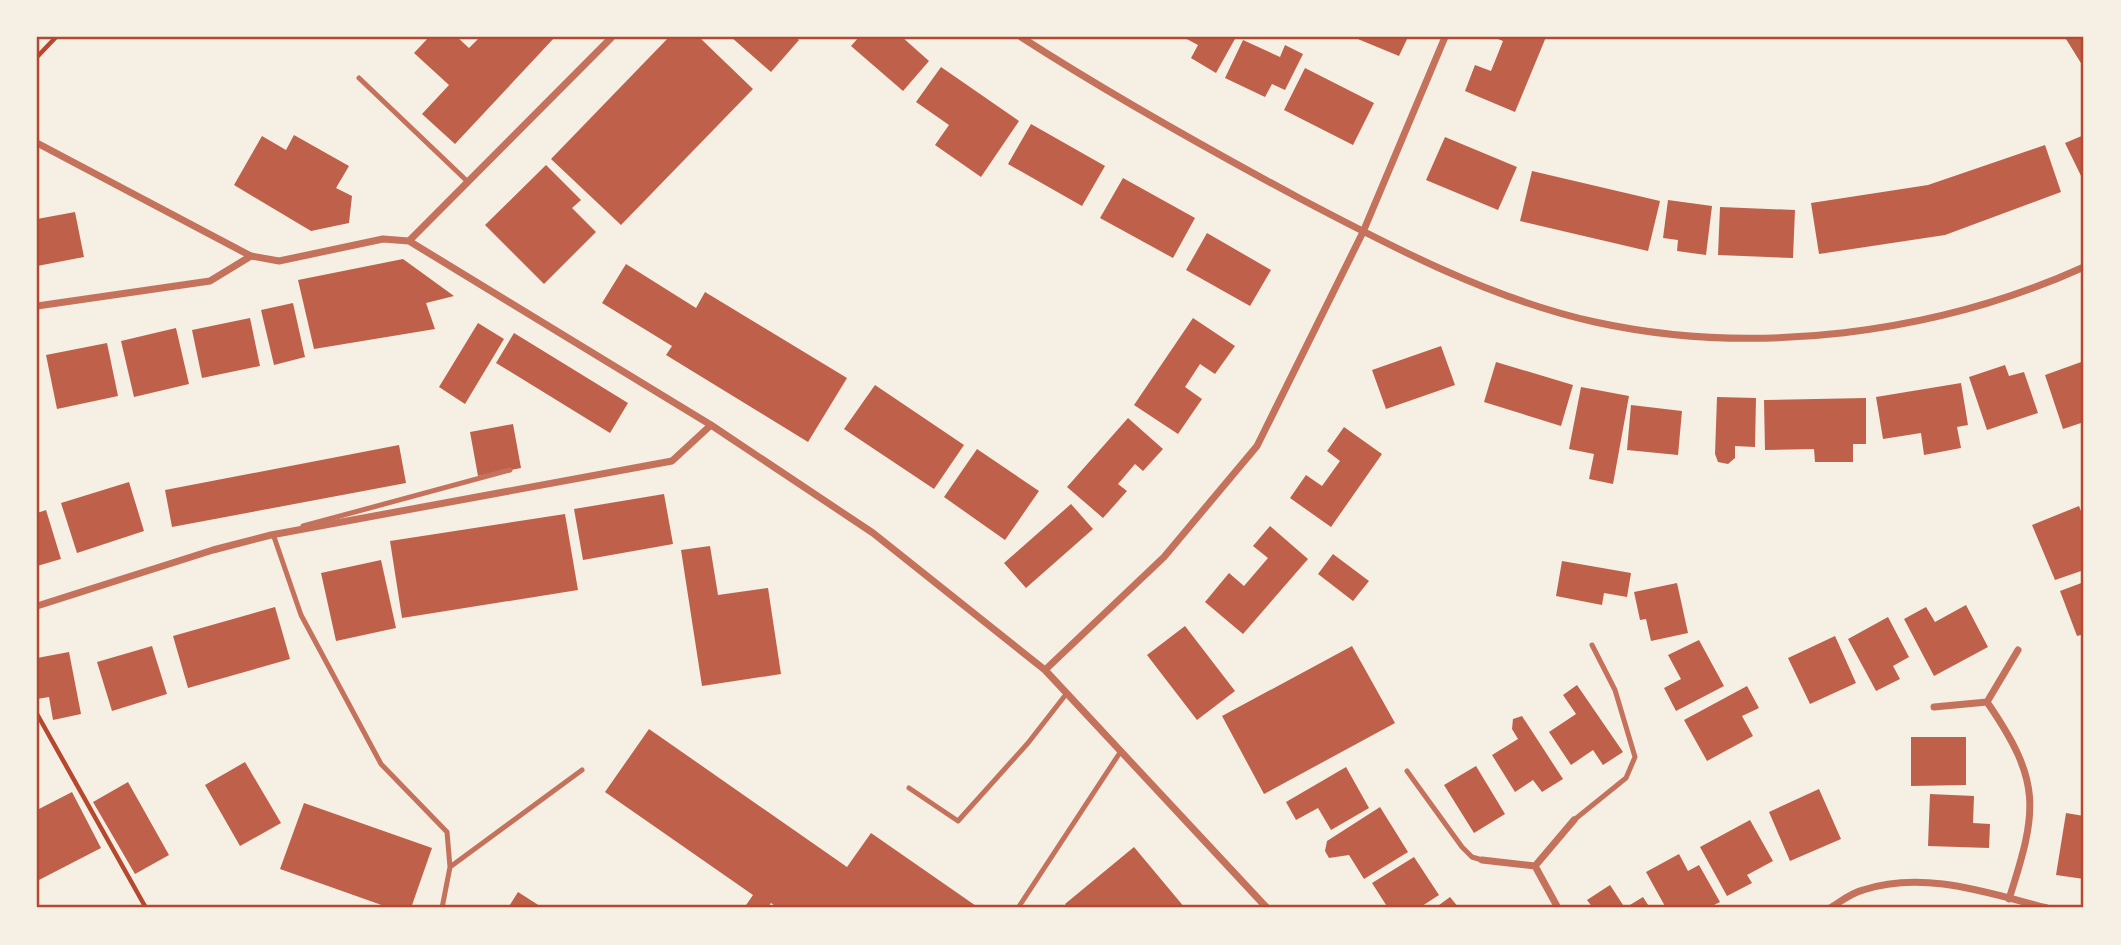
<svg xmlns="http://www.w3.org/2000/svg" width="2121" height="945" viewBox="0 0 2121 945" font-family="Raleway,sans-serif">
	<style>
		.building { fill: #bf614a }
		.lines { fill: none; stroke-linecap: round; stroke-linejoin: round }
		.path { stroke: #b5482f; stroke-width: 4.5 }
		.service { stroke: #c5725c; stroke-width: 5 }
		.minor { stroke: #c5725c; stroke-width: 7 }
		.neatline { fill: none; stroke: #b5482f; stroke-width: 2.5 }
	</style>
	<rect width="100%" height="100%" fill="#f6efe4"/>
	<path class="building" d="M429 37H457L469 48 480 37H555L455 144 422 114 449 85 414 53Z
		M669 37H699L753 89 621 225 551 159Z
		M731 37H795L799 40 771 72Z
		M859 37H902L929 61 903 91 851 46Z
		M1183 37H1236L1216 73 1191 58 1198 45Z
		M1353 37H1408L1399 56Z
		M1493 37H1546L1515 112 1465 91 1475 65 1491 71 1503 41Z
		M2069 37H2084V68L2066 39Z
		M1243 40 1280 57 1285 45 1303 54 1285 90 1272 84 1265 97 1225 78Z
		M941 67 1019 121 981 177 935 145 949 125 916 102Z
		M1305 68 1374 103 1353 145 1284 110Z
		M1031 124 1105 166 1082 206 1008 164Z
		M294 135 349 166 336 188 352 196 349 223 311 231 234 185 262 136 286 150Z
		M2084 135V182L2065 143Z
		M1445 137 1517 167 1498 210 1426 180Z
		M2045 145 2061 192 1945 235 1819 254 1811 203 1928 185Z
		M546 165 581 200 572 208 596 232 544 284 485 225Z
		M1532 171 1660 201 1648 251 1520 221Z
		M1123 178 1195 218 1173 258 1100 218Z
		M1668 200 1712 206 1706 255 1677 251 1678 240 1663 238Z
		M1720 207 1795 210 1793 258 1718 255Z
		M75 212 84 257 37 266V219Z
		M1207 233 1271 270 1250 306 1186 270Z
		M403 259 454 296 426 303 435 329 314 349 298 280Z
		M626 264 696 308 705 292 847 378 808 442 666 355 672 346 602 303Z
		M293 303 305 357 274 365 261 310Z
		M250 318 260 366 202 378 192 330Z
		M1193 318 1235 346 1215 374 1200 364 1185 387 1202 399 1178 434 1134 405Z
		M478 323 504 339 465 404 439 387Z
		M176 328 189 384 134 397 121 341Z
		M514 333 628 403 610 433 496 363Z
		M107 343 118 396 57 409 46 355Z
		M1441 346 1455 385 1386 409 1372 370Z
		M2084 361V422L2063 429 2045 375Z
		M1496 362 1573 385 1561 426 1484 402Z
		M2005 365 2009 376 2024 372 2038 413 1987 430 1969 377Z
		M1961 383 1968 425 1957 427 1961 448 1924 455 1921 433 1883 439 1876 397Z
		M875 385 964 445 934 489 844 429Z
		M1581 387 1629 396 1613 484 1589 479 1594 454 1569 449Z
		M1717 397 1756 398 1755 447 1735 446V458L1728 464 1718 462 1715 454Z
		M1866 398V444H1853V462H1815L1814 449 1765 450 1764 400Z
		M1631 405 1682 411 1678 455 1627 450Z
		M1128 418 1163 449 1143 471 1135 464 1118 484 1127 491 1103 518 1067 487Z
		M513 424 521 468 478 476 470 432Z
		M1344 427 1382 454 1331 527 1290 498 1306 475 1322 486 1340 461 1327 451Z
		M399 445 406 483 172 527 165 490Z
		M977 449 1039 491 1005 540 944 497Z
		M129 482 144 531 77 553 61 503Z
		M664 494 673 544 583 560 574 509Z
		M1071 504 1093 529 1026 588 1004 563Z
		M2079 506 2084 519V570L2055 580 2032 525Z
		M46 510 61 559 37 566V513Z
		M565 514 578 590 402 618 390 541Z
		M1270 526 1308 559 1243 634 1205 602 1229 573 1244 586 1268 558 1253 546Z
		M710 546 718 595 768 588 781 674 702 686 681 550Z
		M1333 554 1369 581 1353 601 1318 574Z
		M381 560 396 628 336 641 321 573Z
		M1562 561 1631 573 1627 597 1604 593 1602 605 1556 596Z
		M2084 582V634L2077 636 2060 591Z
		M1677 583 1688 633 1651 641 1646 619 1640 620 1634 592Z
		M1966 605 1988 647 1934 676 1904 619 1926 607 1935 622Z
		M275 607 290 659 188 688 173 636Z
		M1888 617 1909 657 1893 666 1900 679 1876 691 1848 639Z
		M1185 626 1235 691 1197 720 1147 655Z
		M1835 636 1856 683 1810 704 1788 658Z
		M1699 640 1724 686 1676 711 1664 688 1681 679 1668 655Z
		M152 646 167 694 112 711 97 662Z
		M1352 646 1395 723 1264 794 1222 716Z
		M69 652 81 714 53 720 49 697 37 699V658Z
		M1577 685 1623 752 1603 765 1593 750 1571 765 1549 732 1576 714 1563 695Z
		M1747 686 1759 708 1742 716 1753 736 1707 761 1684 720Z
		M1522 716 1563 779 1542 792 1533 780 1515 792 1492 755 1518 739 1512 729 1513 719Z
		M649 729 847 867 871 833 979 908H778L771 903 767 908H744L753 895 605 792Z
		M1911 737H1966V785L1911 786Z
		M245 762 281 823 240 846 205 785Z
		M1476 766 1505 814 1474 833 1444 785Z
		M1346 767 1369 808 1331 830 1318 808 1296 820 1286 802Z
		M128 782 169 855 135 874 93 802Z
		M1819 789 1841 839 1790 861 1769 812Z
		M72 792 101 848 37 881V810Z
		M1930 794 1974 796 1973 823 1990 824 1989 848 1928 846Z
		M304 803 432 848 411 908H390L280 869Z
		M1380 807 1408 852 1364 879 1349 855 1329 858 1325 851 1327 841Z
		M2066 813 2084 816V879L2056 875Z
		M1750 820 1773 861 1747 875 1752 883 1727 896 1700 847Z
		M1134 847 1185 908H1068L1065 904Z
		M1679 854 1688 871 1699 865 1720 902 1708 908H1666L1646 872Z
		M1414 857 1439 895 1419 908H1388L1372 883Z
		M1610 885 1625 908 1643 897 1650 908H1593L1587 900Z
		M518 892 543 908H508Z
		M1450 897 1459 908H1435Z"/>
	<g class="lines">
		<path class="path" d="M37 57 56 37
			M37 714 146 908"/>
		<path class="service" d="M359 78 468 182
			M303 526 510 470
			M273 534 301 615 381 764 447 832 450 867 442 908
			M1407 771 1462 847 1472 857 1482 860
			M909 788 958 821 1028 743 1067 693
			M1574 820 1626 778 1635 757 1615 690 1592 645
			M450 867 582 770
			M1018 908 1121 751"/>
		<path class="minor" d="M1021 37C1111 95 1204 147 1299 198 1392 247 1491 299 1595 322 1755 357 1936 334 2084 267
			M37 143 251 256 279 261 383 239 409 241 711 425 873 533 1045 670 1267 908
			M409 241 612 37
			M37 306 210 281 251 256
			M37 606 213 550 271 535 672 461 711 425
			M1045 670 1164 557 1257 446 1363 232 1445 37
			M1987 702C2042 782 2038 809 2009 899
			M1934 707 1987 702 2018 650
			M1482 860 1535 866 1574 820
			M1535 866 1558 908
			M1830 908C1840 902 1851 893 1863 890 1924 870 1988 893 2047 908"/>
	</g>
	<rect width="2121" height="945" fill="none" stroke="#f6efe4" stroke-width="77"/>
	<rect x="38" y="38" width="2044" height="868" class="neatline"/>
</svg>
